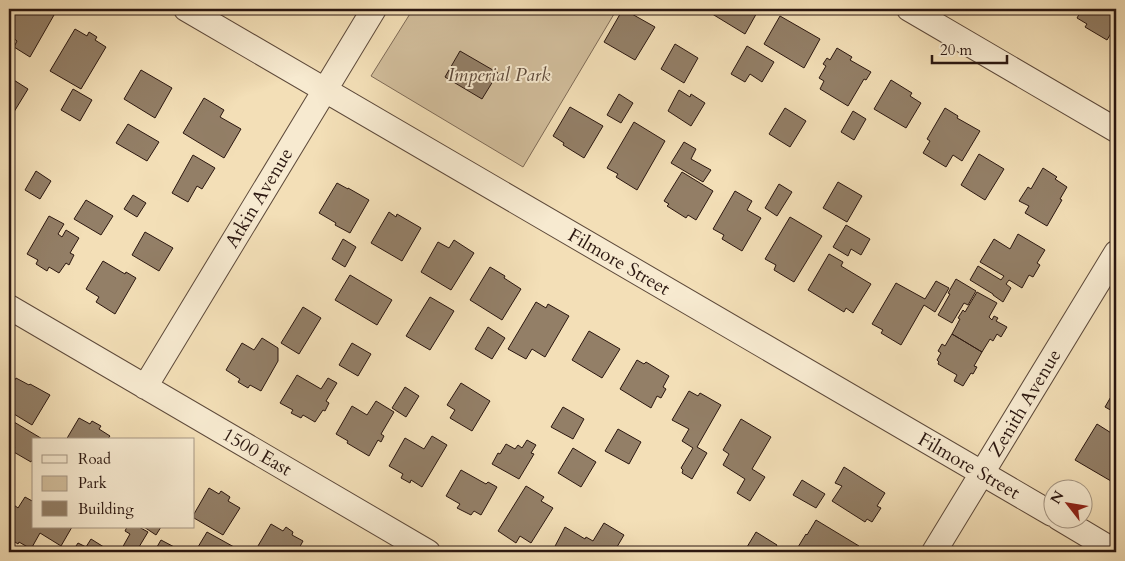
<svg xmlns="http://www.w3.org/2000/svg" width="1125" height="561" viewBox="0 0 1125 561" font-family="Cardo,serif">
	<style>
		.green { fill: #d1bd9b; stroke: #7e6a56 }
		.building { fill: #937f67; stroke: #2b1710 }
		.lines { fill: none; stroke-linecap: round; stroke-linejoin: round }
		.minor-casing { stroke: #5d493a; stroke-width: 26 }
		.minor { stroke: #f7ead0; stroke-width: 24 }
		.labels { text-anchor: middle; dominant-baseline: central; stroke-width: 4; stroke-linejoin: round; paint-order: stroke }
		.park-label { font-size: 19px; font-style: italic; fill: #5d493a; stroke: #f7ead0 }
		.street-label { font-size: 19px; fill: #2b1710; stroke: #f7ead0 }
	</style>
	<rect width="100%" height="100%" fill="#f3dfb7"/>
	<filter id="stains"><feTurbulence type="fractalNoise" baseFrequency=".004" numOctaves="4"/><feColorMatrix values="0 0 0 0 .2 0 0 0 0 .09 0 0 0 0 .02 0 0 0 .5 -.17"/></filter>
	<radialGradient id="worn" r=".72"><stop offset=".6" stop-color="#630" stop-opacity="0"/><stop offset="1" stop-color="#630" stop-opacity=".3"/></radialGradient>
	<path class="green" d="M413 9H617L523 167 371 76Z"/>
	<path class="building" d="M14 9H42L54 15 30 57 14 47 17 41 12 37 9 44V19Z
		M623 9 655 27 635 60 604 42Z
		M711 9H759L745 34 709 12Z
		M1082 9H1116V25L1107 40 1085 27 1087 24 1077 18Z
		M780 16 820 39 804 68 764 44Z
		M75 29 87 36 89 32 97 37 95 40 106 47 81 89 50 71Z
		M675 44 698 58 684 83 661 69Z
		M747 46 774 62 762 82 750 74 745 82 731 74Z
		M837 48 852 57 850 60 871 72 866 80 864 79 848 106 820 89 824 81 819 78 826 66 823 64 827 58 830 60Z
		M460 51 498 73 482 99 445 77Z
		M141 70 172 88 155 118 124 99Z
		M9 77 28 89 9 120Z
		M891 80 912 93 910 96 921 103 906 128 874 109Z
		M73 89 92 100 80 121 61 110Z
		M679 90 690 97 691 94 705 103 691 126 668 111Z
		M619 94 633 103 621 123 607 115Z
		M204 98 224 110 220 117 241 129 224 158 183 133Z
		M570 107 603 126 584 158 563 145 564 143 553 136Z
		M785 108 806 121 790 147 769 134Z
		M945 108 958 116 957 118 980 131 962 161 953 155 946 167 923 153 930 141 927 139Z
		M853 111 866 119 854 140 841 132Z
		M634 122 665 141 637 190 616 177 618 174 607 168Z
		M128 124 159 142 147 161 116 143Z
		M684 142 696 149 691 159 711 170 703 182 671 163Z
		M979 154 1004 169 985 200 961 185Z
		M193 155 215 168 202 189 197 186 188 202 172 193Z
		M1043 168 1057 177 1055 179 1067 187 1060 199 1062 200 1047 226 1025 213 1029 206 1019 201 1028 187 1031 189Z
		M36 171 51 181 40 199 25 190Z
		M682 172 713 191 696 220 688 215 686 218 667 206 669 204 664 201Z
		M838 182 862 196 847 222 823 208Z
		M337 183 348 189V188L369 200 350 233 335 225 336 223 319 213Z
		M779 184 792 192 777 216 765 208Z
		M735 191 752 201 747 210 761 218 742 251 722 239 724 235 713 229Z
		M133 195 146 203 137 217 124 209Z
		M86 200 113 216 101 235 74 219Z
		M389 212 396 217 397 214 421 228 402 261 371 243Z
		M49 216 64 224 58 234 62 237 66 230 79 238 70 253 74 255 69 265 66 263 59 273 49 267 47 271 36 264 38 260 27 254Z
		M790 217 822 236 794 282 774 270 776 265 765 259Z
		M846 225 870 239 861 255 851 249 848 256 833 247Z
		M145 232 173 248 159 271 132 255Z
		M1018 234 1045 250 1037 263 1040 265 1033 277 1029 275 1022 288 1009 280 1006 284 1011 288 1003 302 993 295V294L970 280 978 266 1001 280 1004 276 980 262 994 239 1010 249Z
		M343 239 356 247 345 267 332 259Z
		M454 240 474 253 451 290 421 272 438 242 449 248Z
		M829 254 843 262 841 266 871 284 853 313 846 308 844 312 808 290Z
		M103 261 125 274 126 272 136 278 115 314 96 302 99 297 86 289Z
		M490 267 505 276 504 278 521 289 502 320 470 300Z
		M350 275 392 300 377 325 335 300Z
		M956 279 976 291 968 305 964 303 952 323 938 315 950 294 948 293Z
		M936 281 949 288 935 312 924 305 901 345 881 333 883 330 872 324 896 283 925 299Z
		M977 292 997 303 989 317 992 320 994 316 998 318 996 321 1007 327 1001 337 997 334 993 341 990 339 982 352 952 334 960 319 958 318 963 310 965 312Z
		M430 297 454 311 430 350 406 336Z
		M536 302 546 308 548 304 569 316 545 357 532 349 526 359 508 349Z
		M303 307 321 318 299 354 281 343Z
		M488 327 505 338 492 359 475 349Z
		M589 331 620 349 602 378 572 360Z
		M952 334 982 352 974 366 977 367 973 374 971 373 963 386 954 381 957 375 938 364 939 362 937 360 941 353 938 351 942 344 945 346Z
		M262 338 278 348V361L261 391 250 385 248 388 238 382 240 379 226 370 242 343 254 350Z
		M352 343 371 354 358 376 339 365Z
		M637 360 644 364 646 362 669 376 663 387 666 389 661 398 657 396 651 408 620 389Z
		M297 375 321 389 328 378 337 383 326 401 329 403 325 411 323 410 315 422 303 415 301 418 291 413 293 410 280 403Z
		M16 378 29 385 30 384 50 395 32 425 9 411V390Z
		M461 383 490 401 472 431 450 418 455 410 447 405Z
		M405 387 419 396 406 417 392 408Z
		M1116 388V413L1105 407Z
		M689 391 698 396 700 393 721 405 697 447 707 453 692 479 682 473 683 470 681 468 693 448 682 441 689 429 672 420Z
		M376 401 394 412 381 434 384 436 381 442 378 440 369 456 347 443 348 441 336 434 352 406 367 415Z
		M563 407 584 419 573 439 551 427Z
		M79 418 90 424 92 421 101 426 99 429 110 436 107 440H66Z
		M741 419 771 437 752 469 765 477 750 501 737 493 745 479 723 465 729 454 723 450Z
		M14 422 44 440H34V457L31 462 12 451 15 447 9 443V430Z
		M1097 424 1116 436V484L1075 460Z
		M618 429 641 442 629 464 605 451Z
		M432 436 447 445 422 487 411 480 410 483 401 478 403 474 389 466 405 438 424 449Z
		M527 440 536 445 531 453 534 454 519 479 492 464 498 453 500 454 506 444 515 449 518 445 522 448Z
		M573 448 596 462 581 487 558 473Z
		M844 467 885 493 877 506 881 508 872 522 867 519 865 522 832 501 842 486 835 483Z
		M461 470 486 484 488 482 497 487 481 515 474 511 471 515 457 508 460 504 446 496Z
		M802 480 825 494 816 508 793 495Z
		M526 486 544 497 541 501 553 508 531 543 520 536 516 543 498 531Z
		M209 488 219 494 221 491 230 497 228 501 240 508 223 535 194 518V514Z
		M25 497 34 502V527H72L61 546 40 533 31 549 19 542 18 544 9 538V513L14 505 18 508Z
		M816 520 859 546 855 552H795L806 534 807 535Z
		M604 523 624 535 614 552H552L565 527 585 539 586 537 593 541Z
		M271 524 283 531 286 527 293 532 292 535 303 541 297 552H258L255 551Z
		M127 527H139L148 532 136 552H125L121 550 130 534 125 531Z
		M144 527H161L156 535Z
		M207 532 234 547 231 552H195Z
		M756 532 777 545 773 552H756L747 547Z
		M91 539 107 549 105 552H72L78 543 86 547Z
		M161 540 178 549 176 552H154Z"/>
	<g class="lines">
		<defs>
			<path id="minor" d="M186 9 1052 514
				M909 9 1116 130
				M9 307 428 552
				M145 387 374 9
				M1059 518 1116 552
				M934 552 1116 253"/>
		</defs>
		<use href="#minor" class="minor-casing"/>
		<use href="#minor" class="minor"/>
	</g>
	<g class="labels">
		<g class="park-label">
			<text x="499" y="75">Imperial Park</text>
		</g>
		<g class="street-label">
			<text transform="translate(259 198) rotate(-59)">Atkin Avenue</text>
			<text transform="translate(619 262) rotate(30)">Filmore Street</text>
			<text transform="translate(1025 403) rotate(-59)">Zenith Avenue</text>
			<text transform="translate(257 452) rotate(30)">1500 East</text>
			<text transform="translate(969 466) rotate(30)">Filmore Street</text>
		</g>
	</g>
	<rect width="1125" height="561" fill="none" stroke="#f3dfb7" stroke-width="30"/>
	<rect x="10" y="10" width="1105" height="541" fill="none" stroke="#2b1710" stroke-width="2.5"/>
	<rect x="15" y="15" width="1095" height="531" fill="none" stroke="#2b1710"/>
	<rect x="32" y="438" width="162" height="90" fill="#f7ead0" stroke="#a59683"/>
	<rect x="42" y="455" width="25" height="8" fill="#f7ead0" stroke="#a59683"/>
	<text x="78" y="464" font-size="15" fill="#2b1710">Road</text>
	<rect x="42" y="476" width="25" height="15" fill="#d1bd9b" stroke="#a59683"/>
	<text x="78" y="488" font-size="15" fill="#2b1710">Park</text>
	<rect x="42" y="501" width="25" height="15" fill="#937f67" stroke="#a59683"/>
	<text x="78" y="514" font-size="15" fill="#2b1710">Building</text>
	<g transform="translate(1068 504) rotate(301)"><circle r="24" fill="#f7ead0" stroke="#a59683"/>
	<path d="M0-4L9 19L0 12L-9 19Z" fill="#8f2418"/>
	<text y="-8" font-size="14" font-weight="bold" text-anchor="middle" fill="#2b1710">N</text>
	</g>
	<path d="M932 55v8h75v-8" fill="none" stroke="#2b1710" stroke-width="2.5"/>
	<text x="940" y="55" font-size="15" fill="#2b1710" stroke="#f7ead0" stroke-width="4" paint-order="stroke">20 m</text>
	<rect width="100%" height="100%" filter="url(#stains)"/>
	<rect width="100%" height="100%" fill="url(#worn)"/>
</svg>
